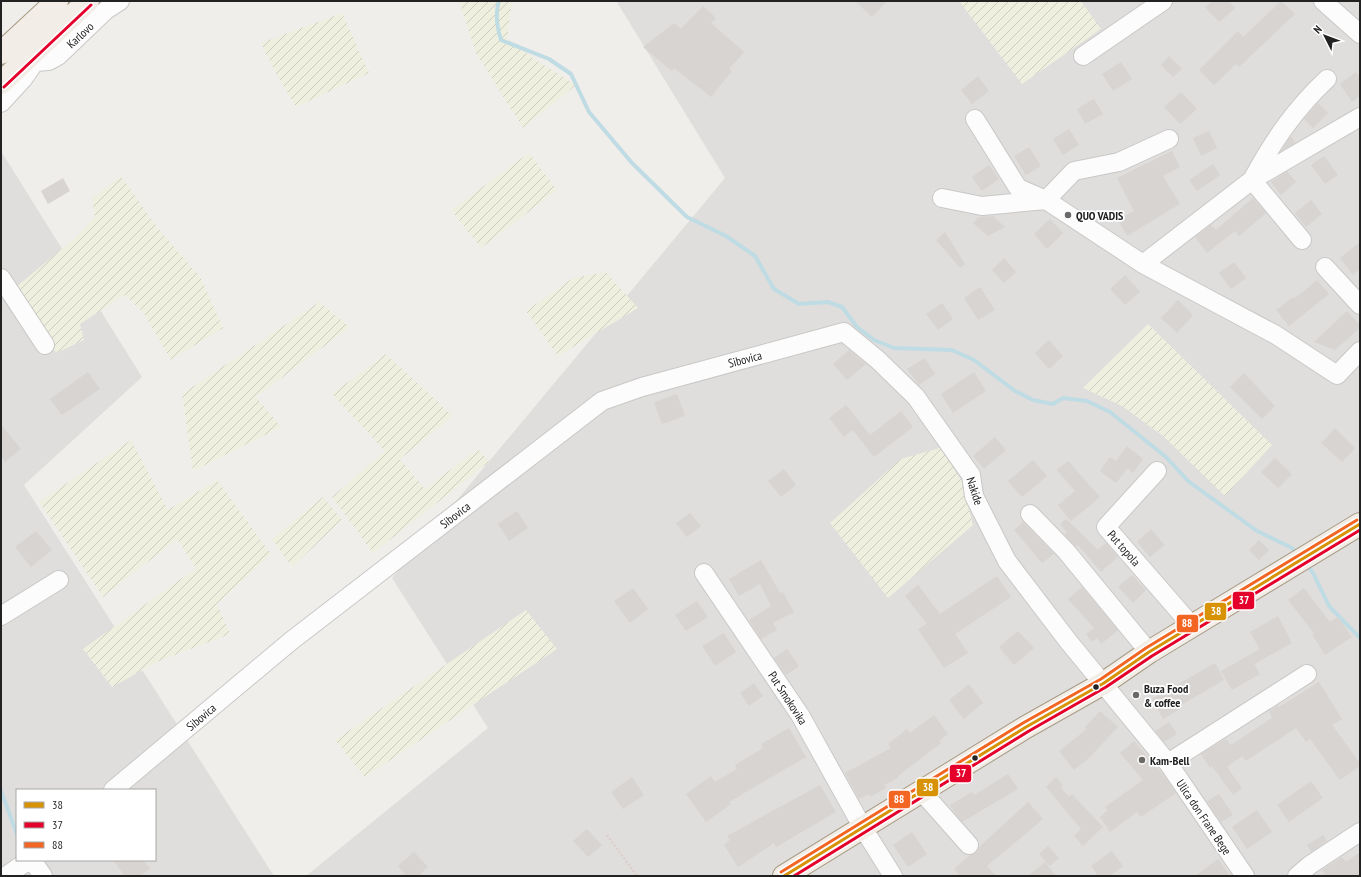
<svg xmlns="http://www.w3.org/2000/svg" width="1361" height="877" viewBox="0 0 1361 877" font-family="'PT Sans Narrow',sans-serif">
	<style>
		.residential { fill: #dfdedc; fill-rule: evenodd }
		.farmland { fill: url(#farmland-furrows) }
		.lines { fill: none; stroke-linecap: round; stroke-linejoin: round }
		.stream { stroke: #bfdbe3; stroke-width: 4 }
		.building { fill: #d7d4d2 }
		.minor-casing { stroke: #c9c8c7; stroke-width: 20 }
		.major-casing { stroke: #a79c86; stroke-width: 24 }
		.path { stroke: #dccecd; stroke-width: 2.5; stroke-dasharray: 2 2; stroke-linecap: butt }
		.minor { stroke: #fdfcfc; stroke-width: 18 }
		.major { stroke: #f3ede7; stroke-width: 22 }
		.bus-1-casing { stroke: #fff; stroke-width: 6 }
		.bus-2-casing { stroke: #fff; stroke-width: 6 }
		.bus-3-casing { stroke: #fff; stroke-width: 6 }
		.bus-1 { stroke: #d79205; stroke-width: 3 }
		.bus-2 { stroke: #e4002b; stroke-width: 3 }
		.bus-3 { stroke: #f26522; stroke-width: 3 }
		.poi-dot { fill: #6a6968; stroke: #fff; stroke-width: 1.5 }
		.bus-dot { fill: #222; stroke: #fff; stroke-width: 1.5 }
		.labels { text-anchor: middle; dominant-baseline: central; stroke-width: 3.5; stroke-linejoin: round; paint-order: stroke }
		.street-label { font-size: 12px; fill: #222; stroke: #fff }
		.poi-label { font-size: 12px; font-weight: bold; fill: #222; stroke: #fff; text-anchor: start }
		.line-badge { stroke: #fff; stroke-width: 1.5 }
		.badge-label { font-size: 11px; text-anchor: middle; font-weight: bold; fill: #fff }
	</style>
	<defs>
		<pattern id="farmland-furrows" width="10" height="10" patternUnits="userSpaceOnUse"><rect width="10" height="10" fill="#efefdf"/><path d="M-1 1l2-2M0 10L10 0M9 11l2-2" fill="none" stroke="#cdcdbf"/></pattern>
	</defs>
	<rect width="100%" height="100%" fill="#f0eeeb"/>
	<path class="residential" d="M618 1H1360V876H306L488 728 392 578 725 178 618 4Z
		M1 151 142 377 24 485 274 876H1ZM17 790H155V860H17Z"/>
	<path class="farmland" d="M459 1H512L507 39 536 60 576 85 523 128 476 53Z
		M959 1H1081L1101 29 1022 84Z
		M342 13 369 73 296 107 275 72 261 43Z
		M529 153 557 190 481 248 451 210Z
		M121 176 157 227 201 278 223 328 171 360 143 312 125 295 80 324 84 340 56 353 38 326 16 287 75 238 95 217 92 198Z
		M606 272 638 308 558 356 526 311 573 278Z
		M319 302 350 327 256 397 281 427 193 471 182 394Z
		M1148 324 1272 445 1225 496 1163 436 1122 406 1083 388Z
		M386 354 453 416 400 459 425 489 478 449 489 462 373 553 332 497 385 451 332 394Z
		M131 440 168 510 217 480 271 554 217 604 230 634 159 661 112 687 83 649 196 568 177 539 103 597 39 502Z
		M940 448 961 480 973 525 888 598 830 523 901 459Z
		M323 497 342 520 292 567 272 539Z
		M526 610 557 649 365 777 335 740Z"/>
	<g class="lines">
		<path class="stream" d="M499 1C495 13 497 27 501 40L549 59 571 74 589 112 632 163 687 217 726 236 755 256 774 289 799 304 828 302 842 307 857 327 874 340 894 348 952 350 974 360 1015 391 1033 400 1053 404 1063 398 1087 401 1110 412 1166 457 1188 481 1257 531 1292 548 1298 555
			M1306 564 1313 573 1329 606 1360 638
			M1 791 17 834"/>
	</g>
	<path class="building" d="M855 1H887L872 17Z
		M1212 1H1229L1235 8 1219 22 1205 7Z
		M1281 1 1295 14 1239 67 1236 64 1214 85 1199 70 1238 31 1243 37Z
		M703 6 716 18 711 23 744 52 729 69 732 71 711 97 674 68 672 71 643 47 674 23 681 29Z
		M1169 56 1182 69 1173 77 1161 65Z
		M1121 62 1132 79 1113 91 1102 74Z
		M1356 72 1360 78V96L1352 102 1340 84Z
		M978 76 989 91 972 104 961 90Z
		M1181 92 1197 109 1180 124 1164 107Z
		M1094 99 1103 114 1085 124 1077 109Z
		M1318 103 1328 113 1313 128 1304 119Z
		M1069 129 1079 145 1063 155 1053 139Z
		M1209 131 1217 148 1201 156 1193 138Z
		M1291 136 1295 143 1281 151Z
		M1029 147 1041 166 1026 175 1014 156Z
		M1172 151 1180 167 1163 176 1180 204 1127 236 1118 220 1134 211 1117 178Z
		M1324 156 1338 175 1325 184 1311 165Z
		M1213 164 1220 175 1197 191 1189 180Z
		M989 165 999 179 982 191 972 177Z
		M1287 171 1296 182 1281 195 1271 182Z
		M63 178 70 191 48 204 41 191Z
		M1253 198 1266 213 1239 236 1235 231 1207 253 1195 237 1211 225 1216 230Z
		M1311 200 1322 214 1306 227 1295 213Z
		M993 216 1005 227 988 236 973 223 979 217Z
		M1050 219 1063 233 1047 249 1034 234Z
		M945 232 965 264 960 268 936 240Z
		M1360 242V269L1353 275 1340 258Z
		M1004 258 1016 272 1004 283 992 270Z
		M1234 262 1246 278 1231 289 1219 273Z
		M1125 275 1140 292 1125 305 1110 289Z
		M1317 280 1329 294 1289 326 1276 310 1293 297 1294 299Z
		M980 287 995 310 978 320 964 298Z
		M1178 300 1193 315 1177 333 1161 318Z
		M942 303 953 319 938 330 926 314Z
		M1347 311 1360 325V328L1335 350 1314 342Z
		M1049 340 1063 356 1049 369 1035 353Z
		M849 350 866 364 847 380 833 364Z
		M925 358 935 374 919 385 907 369Z
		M88 372 100 389 62 415 50 399Z
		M974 372 986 391 953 413 941 394Z
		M1244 373 1275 406 1262 419 1230 387Z
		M677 394 685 416 662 424 654 402Z
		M846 405 870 435 901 411 913 427 874 457 853 430 844 437 829 418Z
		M1 425 21 449 5 462 1 456Z
		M1335 428 1355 448 1342 462 1321 443Z
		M995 437 1006 450 984 469 973 456Z
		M1127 446 1143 459 1133 473 1128 468 1116 483 1100 471 1110 457 1116 461Z
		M1275 458 1292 474 1278 488 1261 472Z
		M1033 460 1047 476 1022 497 1008 481Z
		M1068 461 1100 497 1071 521 1058 505 1075 491 1057 470Z
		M784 469 796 485 781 497 768 481Z
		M517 511 528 528 509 541 498 524Z
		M690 513 701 526 687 537 676 523Z
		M1066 519 1098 550 1106 543 1118 557 1101 572 1078 545 1076 547 1065 535 1067 532 1060 524Z
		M1023 522 1054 554 1042 563 1014 530Z
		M1151 529 1165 545 1150 557 1137 542Z
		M36 531 52 550 31 567 15 547Z
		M1259 540 1269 550 1259 560 1249 550Z
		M761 560 780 593 783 592 794 612 773 623 777 630 761 639 749 620 771 606 760 584 739 596 729 579Z
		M1132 575 1146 590 1133 603 1118 587Z
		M997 576 1011 597 955 634 968 653 944 668 918 629 927 624 905 596 918 585 940 614Z
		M1082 587 1118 630 1101 644 1097 638 1092 642 1086 634 1094 628 1068 599Z
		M633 588 648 609 630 623 614 601Z
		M1304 588 1330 622 1338 617 1352 637 1325 655 1312 634 1314 633 1288 600Z
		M697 601 708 617 686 631 675 615Z
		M1278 616 1292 643 1254 664 1260 674 1232 690 1221 671 1260 649 1250 632Z
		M1018 631 1034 648 1014 665 999 647Z
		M724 633 736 652 715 666 702 646Z
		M787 649 799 666 786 675 774 658Z
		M1215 663 1224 680 1181 705 1182 708 1163 719 1152 699Z
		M1319 682 1342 719 1332 725 1360 763V766L1340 780 1310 739 1306 742 1296 728 1246 761 1242 756 1227 767 1242 788 1233 795 1212 766 1210 768 1201 754 1226 739 1231 745 1272 718 1269 711 1278 705 1279 707Z
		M754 683 763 696 749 706 740 693Z
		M969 684 983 703 964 719 949 700Z
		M1100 711 1118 727 1089 758 1074 770 1059 751 1087 729 1085 727Z
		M934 715 948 734 939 741 941 743 898 776V778L884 785 886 788 870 797 869 794 859 799 845 773 891 748 888 744 907 729 910 733Z
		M1169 722 1177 734 1164 742 1155 731Z
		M789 728 806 757 729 802 731 804 706 822 686 794 711 776 715 782 737 769 735 765 763 748 761 744Z
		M1134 741 1163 775 1176 793 1141 817 1137 812 1110 832 1100 817 1108 810 1105 807 1143 780 1120 753Z
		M1008 774 1018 789 962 822 955 813 950 805 972 792 974 795Z
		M632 777 644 795 623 809 611 792Z
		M1056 777 1063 785 1061 788 1069 797 1072 794 1103 827 1083 846 1074 836 1081 829 1046 787Z
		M1311 781 1323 798 1289 822 1277 805Z
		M820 785 836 812 776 847 774 843 738 867 724 845 730 840 727 836Z
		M1219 794 1233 815 1221 822 1207 801Z
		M1028 802 1043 819 987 866 996 876H960L954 869 970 855 976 853 979 847Z
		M1257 810 1272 832 1247 849 1232 827Z
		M587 829 602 845 588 857 573 841Z
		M912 832 927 854 908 867 893 845Z
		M1323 835 1327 841 1311 852 1307 845Z
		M1048 846 1059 858 1050 866 1039 854Z
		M1112 851 1123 866 1110 876H1098L1091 866Z
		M414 852 428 867 418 876H406L398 866Z
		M1360 852V876H1326L1322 870 1342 857 1346 862Z
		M1218 859 1230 876H1195Z
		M113 860H143L150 869 140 876H125Z
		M1045 862 1056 876H1028Z"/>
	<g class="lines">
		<defs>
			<path id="minor" d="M1323 1 1360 34
				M1083 56 1163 1
				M36 62 49 61 58 56 106 10 120 1
				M1 103 23 79 42 52
				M975 119 1018 188 1046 200 1074 171 1119 162 1169 139
				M942 198 982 206 1046 200 1143 264 1276 335 1337 375 1360 351
				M1302 240 1252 180C1273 141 1295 109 1327 79
				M1143 264 1252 180 1360 117
				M1325 267 1360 305
				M1 278 45 345
				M1157 471 1106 527 1192 626
				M1030 514 1066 551 1149 652
				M704 573 800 715 863 828 893 876
				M1 616 59 580
				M1168 763 1307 674
				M113 790 291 641 602 401 642 387 844 332 878 360 916 397 971 475 974 496 1007 561 1068 641 1168 763 1245 876
				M922 792 969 845
				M32 860 43 876
				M6 876 29 860
				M1297 876 1310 865 1360 832"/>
			<path id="major" d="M1 53 57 1
				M1 83 88 1
				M784 876 1026 727 1104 683 1149 652 1360 524"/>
		</defs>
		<use href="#minor" class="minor-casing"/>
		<use href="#major" class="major-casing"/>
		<path class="path" d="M607 835 637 876"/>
		<use href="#minor" class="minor"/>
		<use href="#major" class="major"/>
		<defs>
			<path id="bus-1" d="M784 876 1026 727 1104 683 1149 652 1360 524"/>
			<path id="bus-2" d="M4 87 91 5
				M794 876 1029 731 1106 687 1152 656 1360 530"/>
			<path id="bus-3" d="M781 872 1023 723 1101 679 1146 648 1357 520"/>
		</defs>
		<use href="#bus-1" class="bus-1-casing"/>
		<use href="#bus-2" class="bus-2-casing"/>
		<use href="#bus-3" class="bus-3-casing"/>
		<use href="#bus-1" class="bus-1"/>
		<use href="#bus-2" class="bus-2"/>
		<use href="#bus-3" class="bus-3"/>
	</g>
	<g class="poi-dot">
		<circle cx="1068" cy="215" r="4"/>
		<circle cx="1136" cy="695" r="4"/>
		<circle cx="1142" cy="760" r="4"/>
	</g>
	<g class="bus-dot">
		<circle cx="1096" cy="687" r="3.5"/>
		<circle cx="975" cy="758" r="3.5"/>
	</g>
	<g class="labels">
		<g class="street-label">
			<text transform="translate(80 35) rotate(-43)">Karlovo</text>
			<text transform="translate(745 359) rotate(-15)">Sibovica</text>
			<text transform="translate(975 491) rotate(72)">Nakide</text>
			<text transform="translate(455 515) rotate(-38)">Sibovica</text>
			<text transform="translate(1124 548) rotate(49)">Put topola</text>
			<text transform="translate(788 698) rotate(57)">Put Smokovika</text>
			<text transform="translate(201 717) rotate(-40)">Sibovica</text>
			<text transform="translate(1204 817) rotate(56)">Ulica don Frane Bege</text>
		</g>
		<g class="poi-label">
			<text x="1076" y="215">QUO VADIS</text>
			<text x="1144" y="688">Buza Food<tspan x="1144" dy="14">&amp; coffee</tspan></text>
			<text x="1150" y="760">Kam-Bell</text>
		</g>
	</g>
	<g class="line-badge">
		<rect x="1232" y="591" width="23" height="19" rx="4" fill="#e4002b"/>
		<rect x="1204" y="602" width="23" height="19" rx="4" fill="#d79205"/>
		<rect x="1176" y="614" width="23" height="19" rx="4" fill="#f26522"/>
		<rect x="949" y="764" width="23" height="19" rx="4" fill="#e4002b"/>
		<rect x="916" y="778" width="23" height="19" rx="4" fill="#d79205"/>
		<rect x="888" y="790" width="23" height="19" rx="4" fill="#f26522"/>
	</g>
	<g class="badge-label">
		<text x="1244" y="604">37</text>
		<text x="1216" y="615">38</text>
		<text x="1187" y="627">88</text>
		<text x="961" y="777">37</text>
		<text x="928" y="791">38</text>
		<text x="899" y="803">88</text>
	</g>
	<rect width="1361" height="877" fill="none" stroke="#222222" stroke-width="4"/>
	<rect x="16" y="789" width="140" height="72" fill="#ffffff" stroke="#a7a7a7"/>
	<rect x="24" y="802" width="20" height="6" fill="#d79205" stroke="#a7a7a7"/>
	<text x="52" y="809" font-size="12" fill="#222222">38</text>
	<rect x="24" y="822" width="20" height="6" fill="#e4002b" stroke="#a7a7a7"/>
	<text x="52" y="829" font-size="12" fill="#222222">37</text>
	<rect x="24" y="842" width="20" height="6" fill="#f26522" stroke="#a7a7a7"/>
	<text x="52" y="849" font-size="12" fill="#222222">88</text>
	<g transform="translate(1325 36) rotate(312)" stroke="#ffffff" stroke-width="3" paint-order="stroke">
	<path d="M0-3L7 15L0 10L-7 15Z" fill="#222222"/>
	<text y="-6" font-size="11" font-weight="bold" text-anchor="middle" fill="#222222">N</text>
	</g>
</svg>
